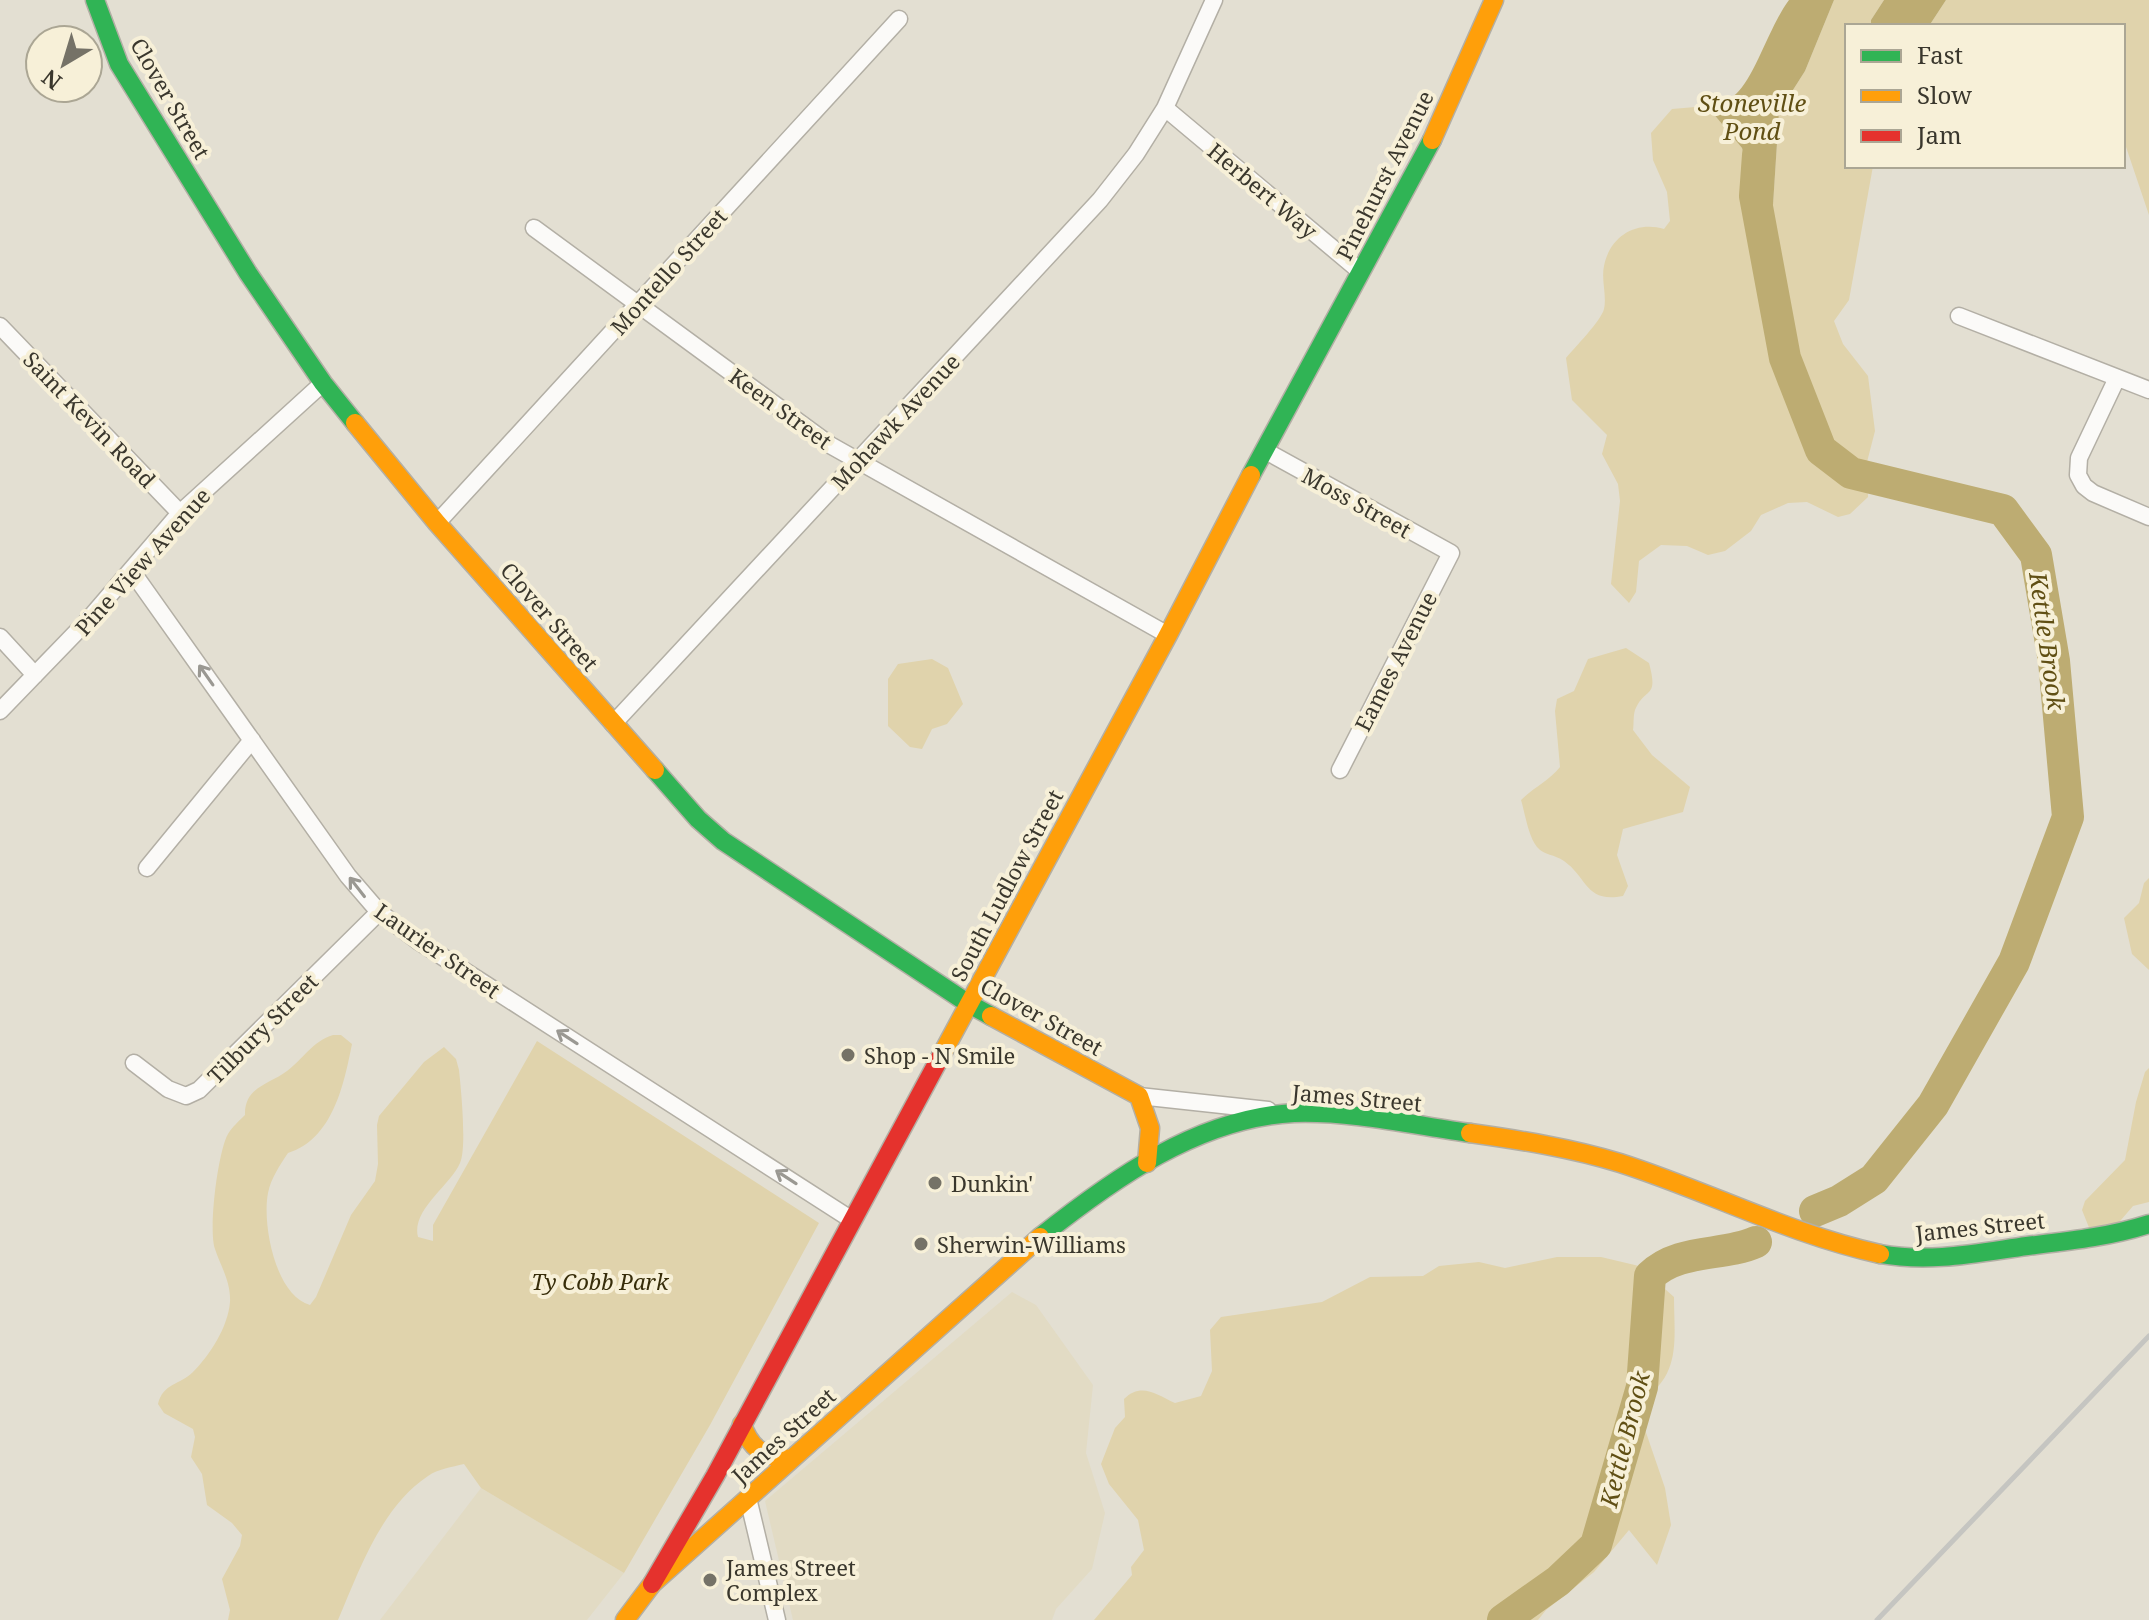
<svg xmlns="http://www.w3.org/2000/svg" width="2149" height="1620" viewBox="0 0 2149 1620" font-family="'Noto Serif',serif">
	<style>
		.built { fill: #e2dbc4 }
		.green { fill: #e0d3ac }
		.water { fill: #bdac72 }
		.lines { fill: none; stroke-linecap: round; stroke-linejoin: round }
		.river { stroke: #bdac72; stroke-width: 32 }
		.street-casing { stroke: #b3afa5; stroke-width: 19 }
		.fast-casing { stroke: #b3afa5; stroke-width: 21 }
		.slow-casing { stroke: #b3afa5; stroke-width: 21 }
		.jam-casing { stroke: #b3afa5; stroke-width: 21 }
		.street { stroke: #fbfaf8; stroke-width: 16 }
		.fast { stroke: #30b455; stroke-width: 18 }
		.slow { stroke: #ff9f0a; stroke-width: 18 }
		.jam { stroke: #e5322d; stroke-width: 18 }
		.rail { stroke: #c5c5c1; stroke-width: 5 }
		.oneway { stroke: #9a9892 }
		.poi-dot { fill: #757267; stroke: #f7f0d8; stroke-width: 3 }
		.labels { text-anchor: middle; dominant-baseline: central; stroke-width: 8; stroke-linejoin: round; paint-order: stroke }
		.street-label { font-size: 22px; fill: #3a372d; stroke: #f7f0d8 }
		.poi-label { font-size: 22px; fill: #3a372d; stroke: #f7f0d8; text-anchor: start }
		.park-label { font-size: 22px; font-style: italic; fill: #372d0a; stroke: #f7f0d8 }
		.water-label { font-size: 24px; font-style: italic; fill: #604f14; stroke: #f7f0d8 }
	</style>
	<rect width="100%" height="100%" fill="#e3dfd2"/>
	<path class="built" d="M1012 1292 1036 1305 1093 1385 1086 1453 1105 1513 1092 1569 1056 1609 1052 1620H793L765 1501Z
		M481 1488 624 1573 587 1620H380Z"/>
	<path class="green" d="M1834 0H1884L1871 20V26H1847V166H1873L1849 300 1834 321 1843 344 1868 376 1875 431 1867 462 1868 497 1850 514 1838 517 1807 502 1788 503 1761 515 1751 531 1725 551 1708 555 1687 546 1661 545 1639 561 1636 592 1629 603 1611 584 1620 501 1618 484 1602 454 1607 435 1572 400 1566 358C1575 347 1601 321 1604 309 1607 296 1601 280 1604 266 1610 236 1636 221 1664 229L1670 221 1667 192 1653 160 1651 133 1672 109 1707 106 1742 148 1756 196 1773 204 1779 112 1805 71Z
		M1946 0H2149V215L2123 138V26H1929Z
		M1626 648 1649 663C1659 700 1645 686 1635 710 1633 716 1634 725 1633 730L1652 755 1690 787 1683 812 1623 829 1617 855 1628 886 1623 896C1585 903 1588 878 1564 861 1554 854 1545 856 1537 847 1528 836 1525 813 1521 800 1534 787 1549 781 1560 767L1555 711 1557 699 1574 691 1588 659Z
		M932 659 948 668 963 704 947 724 932 729 922 749 910 747 888 726V679L898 664Z
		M2149 878V970L2132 954 2124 918 2139 903 2144 883Z
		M333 1035H341L352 1044C344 1084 333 1139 288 1153 280 1165 271 1178 268 1193 262 1224 275 1295 310 1305L316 1297 351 1215 375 1181 378 1164 377 1125 379 1116 424 1062 444 1047 456 1059 459 1070C461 1088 467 1148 460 1163 450 1186 411 1210 418 1237L433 1241V1225L537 1041 819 1223 710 1425 624 1573 481 1488 464 1464C452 1467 438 1469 428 1476 381 1507 359 1571 338 1620H228L230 1610 222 1579 240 1546 242 1535 232 1523 207 1505 202 1474 191 1457 195 1437 193 1429 164 1413 158 1404C163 1383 180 1385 193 1372 210 1355 228 1327 230 1302 231 1282 221 1267 215 1249 208 1230 218 1151 228 1134 232 1127 239 1121 245 1115 244 1087 270 1084 287 1071 303 1059 313 1041 333 1035Z
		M2149 1068V1202L2133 1206 2115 1227 2090 1230 2082 1210 2085 1201 2125 1160 2136 1102 2145 1072Z
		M1557 1257H1601L1639 1266 1674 1297C1674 1338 1682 1376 1641 1400L1639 1412 1665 1488 1671 1525 1657 1565 1629 1530 1594 1572 1546 1610 1538 1620H1094L1132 1575 1131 1567 1144 1550 1138 1520 1109 1484 1101 1464 1115 1428 1125 1417 1124 1399C1141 1382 1156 1394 1175 1403L1201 1396 1212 1371 1210 1330 1221 1317 1322 1302 1370 1277 1423 1276 1439 1266 1479 1262 1505 1268Z"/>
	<path class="water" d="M1789 0H1834L1805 71 1779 112 1773 205 1755 196 1742 148 1707 106C1715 103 1729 100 1736 94 1755 77 1770 25 1789 0Z
		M1884 0H1946L1929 26H1871V20Z"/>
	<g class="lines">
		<path class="river" d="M1758 155 1755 196 1785 358 1821 450 1851 473 2003 510 2036 555 2054 661 2068 817 2014 962 1933 1105 1874 1179 1839 1201 1815 1211
			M1503 1620 1558 1581 1596 1545 1642 1387 1650 1276C1679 1248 1722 1257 1756 1242"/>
		<defs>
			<path id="street" d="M1165 108 1361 272
				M534 228 830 445 1168 635
				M1959 316 2149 390
				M0 326 180 513
				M2117 378 2079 458 2078 475 2084 486 2093 493 2149 517
				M1264 450 1451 553 1340 770
				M437 523 899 19
				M131 570 348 876 379 912 418 941 852 1220
				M0 637 35 675
				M0 711 89 619 180 513 323 383
				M613 724 1100 200 1136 154 1165 108 1214 0
				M147 868 252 740
				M134 1063 168 1089 186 1096 199 1090 379 912
				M1139 1096 1268 1110
				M748 1498 777 1620"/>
			<path id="fast" d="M95 0 119 64 248 273 323 383 355 423
				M1251 475 1432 140
				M655 770 698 819 723 841 969 1004 991 1016
				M1040 1237C1113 1179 1198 1118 1294 1113 1352 1111 1413 1125 1470 1133
				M1880 1254C1931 1263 1977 1253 2027 1246 2069 1241 2109 1237 2149 1224"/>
			<path id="slow" d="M1432 140 1494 0
				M355 423 437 523 655 770
				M991 1016 1139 1096 1150 1128 1147 1163
				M942 1054 1168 635 1251 475
				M1470 1133C1520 1140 1571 1148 1620 1163 1708 1191 1789 1234 1880 1254
				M742 1424C750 1449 765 1458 791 1459
				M625 1620 652 1584 1040 1237"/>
			<path id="jam" d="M652 1584 715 1476 942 1054"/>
		</defs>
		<use href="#street" class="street-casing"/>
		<use href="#fast" class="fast-casing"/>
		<use href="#slow" class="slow-casing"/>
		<use href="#jam" class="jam-casing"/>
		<use href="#street" class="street"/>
		<use href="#fast" class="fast"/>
		<use href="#slow" class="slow"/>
		<use href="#jam" class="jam"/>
		<path class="rail" d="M1877 1620 2149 1336"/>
	</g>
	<defs><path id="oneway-shaft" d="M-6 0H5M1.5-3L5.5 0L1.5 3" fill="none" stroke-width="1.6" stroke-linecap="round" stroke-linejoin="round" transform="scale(2)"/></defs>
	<g class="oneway">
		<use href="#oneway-shaft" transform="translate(206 675) rotate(-125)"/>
		<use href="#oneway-shaft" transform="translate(357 887) rotate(-128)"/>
		<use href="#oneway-shaft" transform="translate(567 1037) rotate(-147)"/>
		<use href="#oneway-shaft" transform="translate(786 1177) rotate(-147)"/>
	</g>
	<g class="poi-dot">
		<circle cx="848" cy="1055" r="8"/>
		<circle cx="935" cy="1183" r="8"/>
		<circle cx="921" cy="1244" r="8"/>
		<circle cx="710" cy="1580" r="8"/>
	</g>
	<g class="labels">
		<g class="street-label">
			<text transform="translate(171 98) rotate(60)">Clover Street</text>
			<text transform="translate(1384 175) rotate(-63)">Pinehurst Avenue</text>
			<text transform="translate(1263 190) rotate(40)">Herbert Way</text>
			<text transform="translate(668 271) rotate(-48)">Montello Street</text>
			<text transform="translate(781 408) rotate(36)">Keen Street</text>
			<text transform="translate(90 419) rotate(46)">Saint Kevin Road</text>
			<text transform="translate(895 421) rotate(-47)">Mohawk Avenue</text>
			<text transform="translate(1357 502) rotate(29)">Moss Street</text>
			<text transform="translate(142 561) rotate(-48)">Pine View Avenue</text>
			<text transform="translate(550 616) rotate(49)">Clover Street</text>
			<text transform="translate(1395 661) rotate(-63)">Eames Avenue</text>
			<text transform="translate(1006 885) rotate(-62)">South Ludlow Street</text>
			<text transform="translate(438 950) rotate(35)">Laurier Street</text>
			<text transform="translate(1042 1016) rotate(29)">Clover Street</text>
			<text transform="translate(262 1028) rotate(-45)">Tilbury Street</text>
			<text transform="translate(1357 1097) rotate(5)">James Street</text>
			<text transform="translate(1980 1226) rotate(-6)">James Street</text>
			<text transform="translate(783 1435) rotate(-42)">James Street</text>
		</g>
		<g class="poi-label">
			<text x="864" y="1055">Shop - N Smile</text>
			<text x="951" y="1183">Dunkin'</text>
			<text x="937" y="1244">Sherwin-Williams</text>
			<text x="726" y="1567">James Street<tspan x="726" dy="25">Complex</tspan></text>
		</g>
		<g class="park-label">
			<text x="600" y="1281">Ty Cobb Park</text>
		</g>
		<g class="water-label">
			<text x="1752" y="102">Stoneville<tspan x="1752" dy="28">Pond</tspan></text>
			<text transform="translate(2048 641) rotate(82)">Kettle Brook</text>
			<text transform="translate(1624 1439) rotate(-76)">Kettle Brook</text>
		</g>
	</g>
	<rect x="1845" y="24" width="280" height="144" fill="#f7f0d8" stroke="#aba694" stroke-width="2"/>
	<rect x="1861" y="50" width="40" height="12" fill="#30b455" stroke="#aba694" stroke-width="2"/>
	<text x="1917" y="64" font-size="24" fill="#3a372d">Fast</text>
	<rect x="1861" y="90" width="40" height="12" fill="#ff9f0a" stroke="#aba694" stroke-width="2"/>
	<text x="1917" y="104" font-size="24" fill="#3a372d">Slow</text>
	<rect x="1861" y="130" width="40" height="12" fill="#e5322d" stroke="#aba694" stroke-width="2"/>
	<text x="1917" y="144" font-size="24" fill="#3a372d">Jam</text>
	<g transform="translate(64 64) rotate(218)"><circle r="38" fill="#f7f0d8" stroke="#aba694" stroke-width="2"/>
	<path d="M0-6L14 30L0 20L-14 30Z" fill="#757267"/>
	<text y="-12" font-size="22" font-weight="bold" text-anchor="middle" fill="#3a372d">N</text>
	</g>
</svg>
